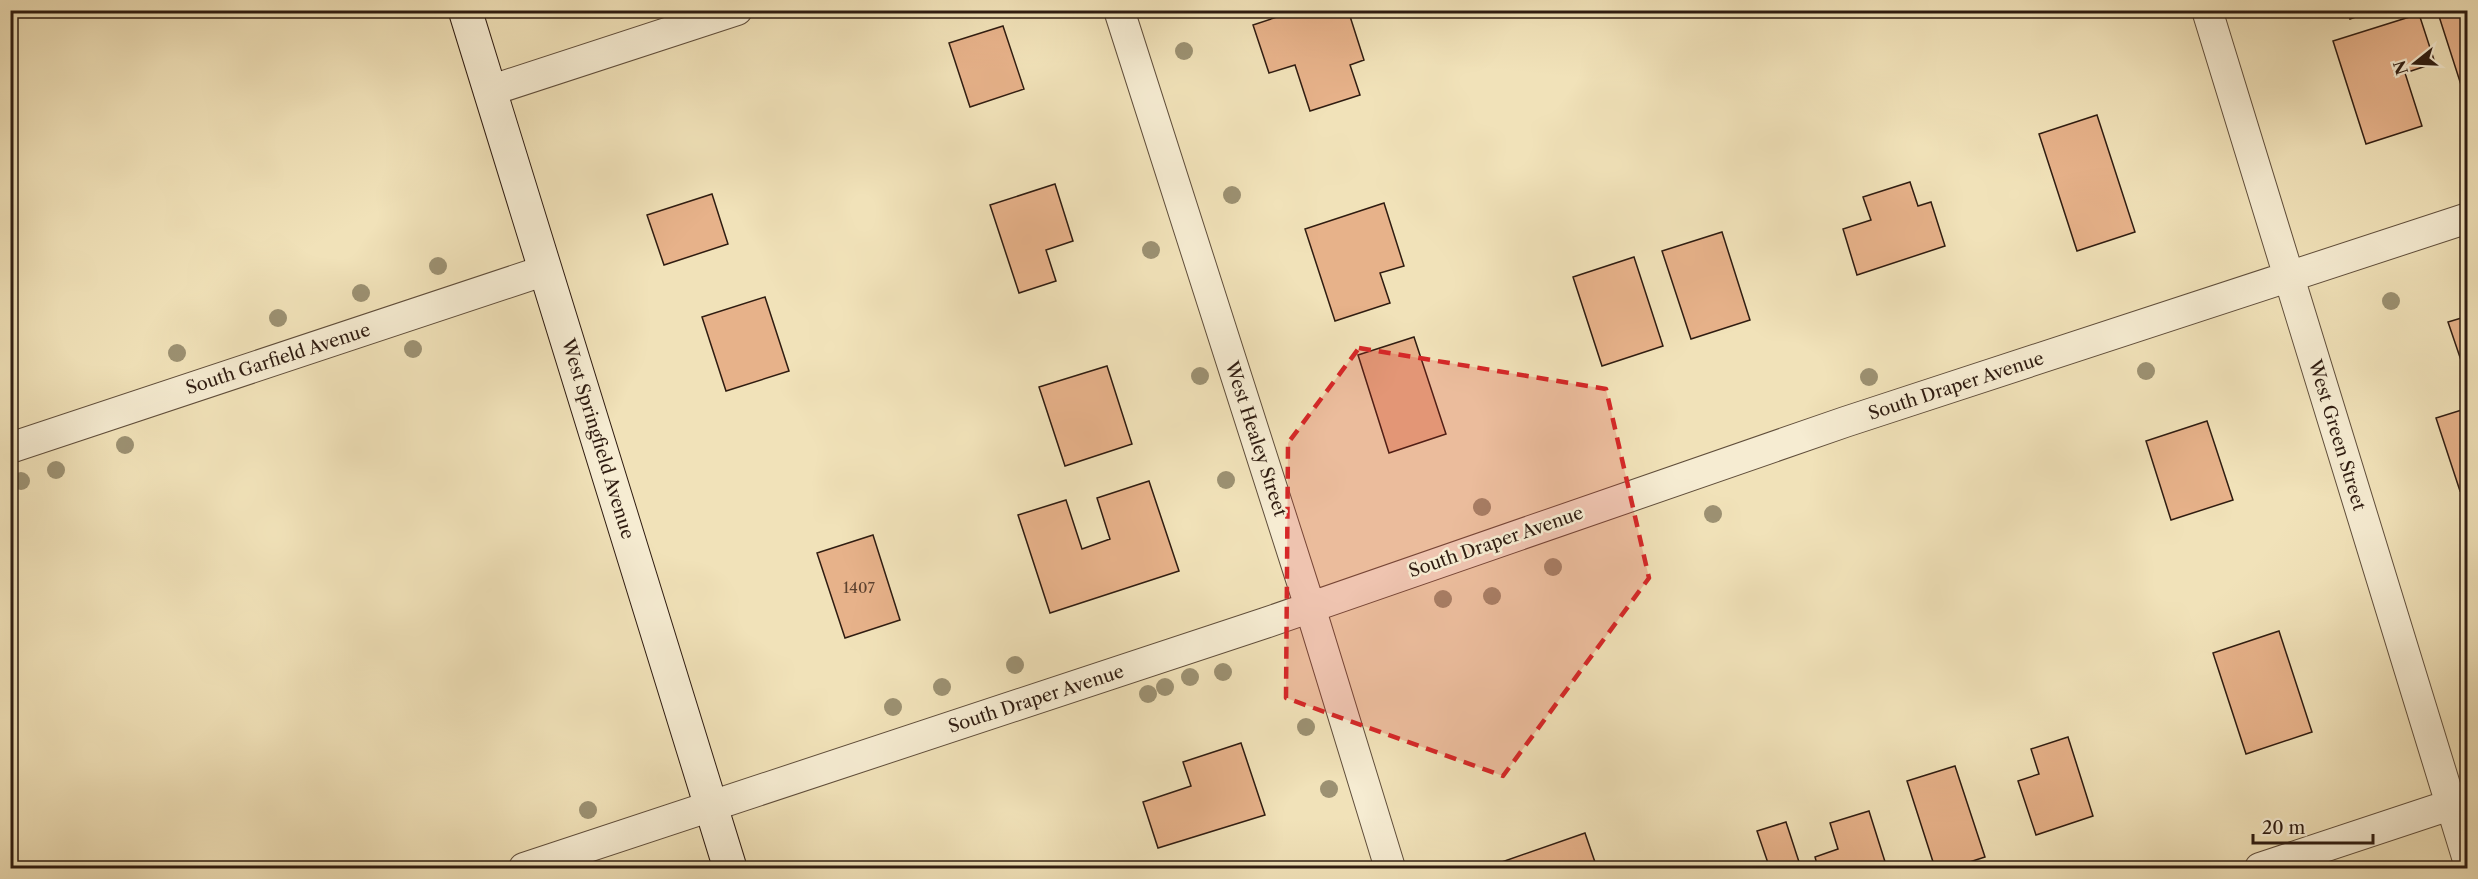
<svg xmlns="http://www.w3.org/2000/svg" width="2478" height="879" viewBox="0 0 2478 879" font-family="'Libre Caslon Text',serif">
	<style>
		.building { fill: #e7b28a; stroke: #2f1c11; stroke-width: 1.5 }
		.lines { fill: none; stroke-linecap: round; stroke-linejoin: round }
		.street-casing { stroke: #604e3b; stroke-width: 32 }
		.secondary-casing { stroke: #2f1c11; stroke-width: 35 }
		.street { stroke: #f6ecd2; stroke-width: 30 }
		.secondary { stroke: #f6ecd2; stroke-width: 33 }
		.tree { fill: #9c9172 }
		.marked { fill: #d62828; fill-opacity: 0.2; stroke: #d62828; stroke-width: 4.5; stroke-dasharray: 12 8; stroke-linejoin: round }
		.labels { text-anchor: middle; dominant-baseline: central; stroke-width: 5; stroke-linejoin: round; paint-order: stroke }
		.number-label { font-size: 15px; fill: #5d422f }
		.street-label { font-size: 18px; fill: #2f1c11; stroke: #f6ecd2 }
	</style>
	<rect width="100%" height="100%" fill="#f1e2b9"/>
	<filter id="stains"><feTurbulence type="fractalNoise" baseFrequency=".00333" numOctaves="4"/><feColorMatrix values="0 0 0 0 .2 0 0 0 0 .09 0 0 0 0 .02 0 0 0 .5 -.17"/></filter>
	<radialGradient id="worn" r=".72"><stop offset=".6" stop-color="#630" stop-opacity="0"/><stop offset="1" stop-color="#630" stop-opacity=".3"/></radialGradient>
	<path class="building" d="M1298 10H1348L1364 60 1350 65 1360 95 1310 111 1295 65 1269 73 1253 25Z
		M2348 10H2376L2350 19Z
		M2437 10H2468V87L2462 88Z
		M2419 14 2435 63 2405 73 2422 126 2366 144 2333 41Z
		M1003 26 1024 89 970 107 949 43Z
		M2097 115 2135 232 2077 251 2039 134Z
		M1910 182 1918 206 1931 202 1945 246 1857 275 1843 229 1871 220 1863 197Z
		M1055 184 1073 241 1046 250 1056 281 1019 293 990 205Z
		M712 194 728 244 664 265 647 215Z
		M1384 203 1404 266 1380 273 1390 303 1335 321 1305 229Z
		M1722 232 1750 320 1691 339 1662 251Z
		M1634 257 1663 346 1602 366 1573 277Z
		M765 297 789 371 726 391 702 317Z
		M2468 316V375H2466L2448 322Z
		M1414 337 1446 434 1389 453 1358 355Z
		M1107 366 1132 444 1065 466 1039 387Z
		M2468 408V488L2460 491 2436 418Z
		M2207 421 2233 500 2171 520 2146 441Z
		M1149 481 1179 571 1050 613 1018 515 1066 500 1082 549 1110 539 1097 498Z
		M873 535 900 620 845 638 817 553Z
		M2279 631 2312 732 2246 754 2213 653Z
		M2068 737 2093 816 2036 835 2018 781 2039 774 2031 749Z
		M1241 743 1265 815 1158 848 1143 802 1191 786 1183 762Z
		M1955 766 1985 857 1951 868H1935L1907 781Z
		M1869 811 1887 868H1818L1815 857 1838 849 1830 823Z
		M1786 822 1801 868H1762L1769 866 1757 831Z
		M1585 833 1597 868H1497L1496 864Z"/>
	<g class="lines">
		<defs>
			<path id="street" d="M1119 10 1310 607 1390 868
				M2207 10 2468 860
				M489 91 737 10
				M10 448 546 270
				M524 868 1265 623 1845 422 2468 218
				M2260 868 2468 799"/>
			<path id="secondary" d="M465 10 730 868"/>
		</defs>
		<use href="#street" class="street-casing"/>
		<use href="#secondary" class="secondary-casing"/>
		<use href="#street" class="street"/>
		<use href="#secondary" class="secondary"/>
	</g>
	<g class="tree">
		<circle cx="1184" cy="51" r="9"/>
		<circle cx="1232" cy="195" r="9"/>
		<circle cx="1151" cy="250" r="9"/>
		<circle cx="438" cy="266" r="9"/>
		<circle cx="361" cy="293" r="9"/>
		<circle cx="2391" cy="301" r="9"/>
		<circle cx="278" cy="318" r="9"/>
		<circle cx="413" cy="349" r="9"/>
		<circle cx="177" cy="353" r="9"/>
		<circle cx="2146" cy="371" r="9"/>
		<circle cx="1200" cy="376" r="9"/>
		<circle cx="1869" cy="377" r="9"/>
		<circle cx="125" cy="445" r="9"/>
		<circle cx="56" cy="470" r="9"/>
		<circle cx="1226" cy="480" r="9"/>
		<circle cx="21" cy="481" r="9"/>
		<circle cx="1482" cy="507" r="9"/>
		<circle cx="1713" cy="514" r="9"/>
		<circle cx="1553" cy="567" r="9"/>
		<circle cx="1492" cy="596" r="9"/>
		<circle cx="1443" cy="599" r="9"/>
		<circle cx="1015" cy="665" r="9"/>
		<circle cx="1223" cy="672" r="9"/>
		<circle cx="1190" cy="677" r="9"/>
		<circle cx="942" cy="687" r="9"/>
		<circle cx="1165" cy="687" r="9"/>
		<circle cx="1148" cy="694" r="9"/>
		<circle cx="893" cy="707" r="9"/>
		<circle cx="1306" cy="727" r="9"/>
		<circle cx="1329" cy="789" r="9"/>
		<circle cx="588" cy="810" r="9"/>
	</g>
	<path class="marked" d="M1359 348 1606 389 1649 578 1503 776 1286 698 1288 443Z"/>
	<g class="labels">
		<g class="number-label">
			<text x="859" y="587">1407</text>
		</g>
		<g class="street-label">
			<text transform="translate(278 359) rotate(-18)">South Garfield Avenue</text>
			<text transform="translate(1956 386) rotate(-18)">South Draper Avenue</text>
			<text transform="translate(2337 435) rotate(73)">West Green Street</text>
			<text transform="translate(598 439) rotate(73)">West Springfield Avenue</text>
			<text transform="translate(1256 439) rotate(72)">West Healey Street</text>
			<text transform="translate(1496 542) rotate(-19)">South Draper Avenue</text>
			<text transform="translate(1036 699) rotate(-18)">South Draper Avenue</text>
		</g>
	</g>
	<rect width="2478" height="879" fill="none" stroke="#f1e2b9" stroke-width="36"/>
	<rect x="12" y="12" width="2454" height="855" fill="none" stroke="#2f1c11" stroke-width="3"/>
	<rect x="18" y="18" width="2442" height="843" fill="none" stroke="#2f1c11" stroke-width="1.5"/>
	<g transform="translate(2415 63) rotate(252)" stroke="#f6ecd2" stroke-width="4.5" paint-order="stroke">
	<path d="M0-4.5L10 22L0 15L-10 22Z" fill="#2f1c11"/>
	<text y="-9" font-size="16" font-weight="bold" text-anchor="middle" fill="#2f1c11">N</text>
	</g>
	<path d="M2253 834v9h120v-9" fill="none" stroke="#2f1c11" stroke-width="3"/>
	<text x="2262" y="834" font-size="18" fill="#2f1c11" stroke="#f6ecd2" stroke-width="4.5" paint-order="stroke">20 m</text>
	<rect width="100%" height="100%" filter="url(#stains)"/>
	<rect width="100%" height="100%" fill="url(#worn)"/>
</svg>
